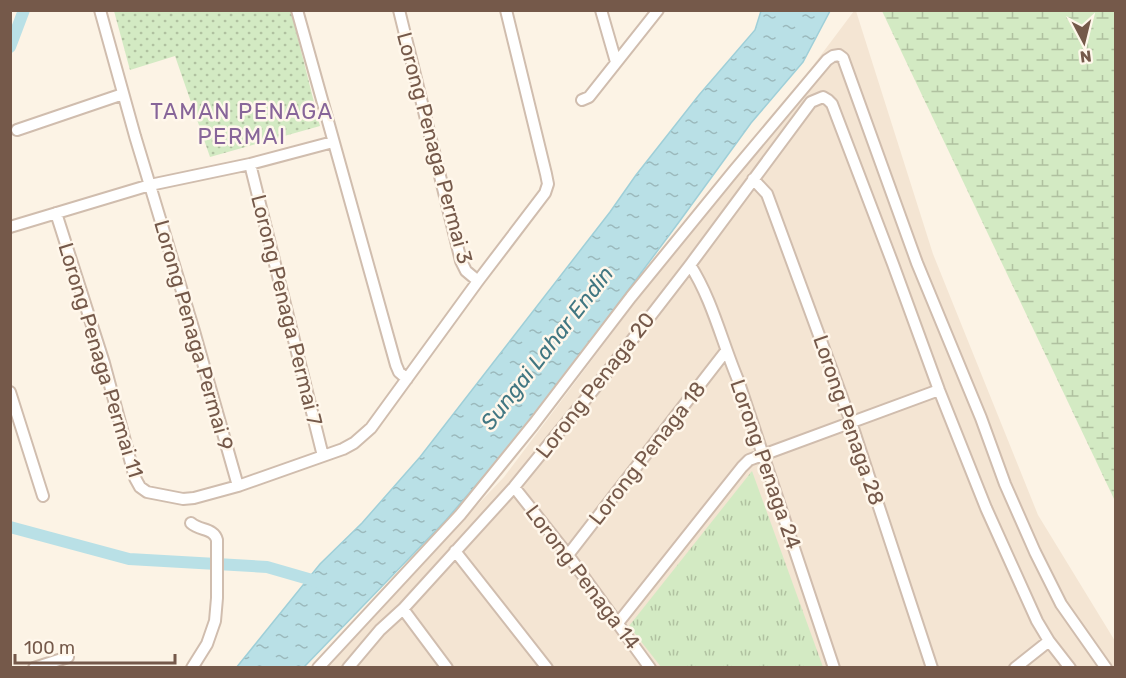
<svg xmlns="http://www.w3.org/2000/svg" width="1126" height="678" viewBox="0 0 1126 678" font-family="Rubik,sans-serif">
	<style>
		.residential { fill: #f4e5d3 }
		.grass { fill: url(#grass-dots) }
		.wetland { fill: url(#wetland-marsh) }
		.park { fill: url(#park-tufts) }
		.water { fill: url(#water-ripples); stroke: #9fcfd8; stroke-width: 1.5 }
		.lines { fill: none; stroke-linecap: round; stroke-linejoin: round }
		.canal { stroke: #b9e0e6; stroke-width: 12 }
		.street-casing { stroke: #d0bdae; stroke-width: 14 }
		.street { stroke: #fff; stroke-width: 10 }
		.labels { text-anchor: middle; dominant-baseline: central; stroke-width: 5; stroke-linejoin: round; paint-order: stroke }
		.street-label { font-size: 21px; fill: #75594a; stroke: #fff7eb }
		.neighbourhood-label { font-size: 22px; letter-spacing: 1.5px; fill: #876599; stroke: #fff7eb }
		.water-label { font-size: 22px; font-style: italic; fill: #417782; stroke: #fff7eb }
	</style>
	<defs>
		<pattern id="grass-dots" width="8" height="8" patternUnits="userSpaceOnUse" patternTransform="scale(1.5)"><rect width="8" height="8" fill="#d3eac3"/><path d="M2 2h.1M6 6h.1" fill="none" stroke="#b0c1a0" stroke-width="1.8" stroke-linecap="round"/></pattern>
		<pattern id="wetland-marsh" width="20" height="14" patternUnits="userSpaceOnUse" patternTransform="scale(1.5)"><rect width="20" height="14" fill="#d3eac3"/><path d="M1 5h8M5 5V1M11 12h8M15 12V8" fill="none" stroke="#b0c1a0"/></pattern>
		<pattern id="park-tufts" width="24" height="20" patternUnits="userSpaceOnUse" patternTransform="scale(1.5)"><rect width="24" height="20" fill="#d3eac3"/><path d="M3 7l-1-3M5 7V3M7 7l1-3M15 17l-1-3M17 17v-4M19 17l1-3" fill="none" stroke="#b0c1a0"/></pattern>
		<pattern id="water-ripples" width="26" height="14" patternUnits="userSpaceOnUse" patternTransform="scale(1.5)"><rect width="26" height="14" fill="#b9e0e6"/><path d="M2 4q2-2 4 0t4 0M15 11q2-2 4 0t4 0" fill="none" stroke="#9bb9bc"/></pattern>
	</defs>
	<rect width="100%" height="100%" fill="#fcf3e5"/>
	<path class="residential" d="M854 11H856L933 254 1038 515 1115 641V667L322 668 504 477Z"/>
	<path class="grass" d="M114 11H291L320 126 210 157 175 56 130 70Z"/>
	<path class="wetland" d="M882 11H1115V501Z"/>
	<path class="park" d="M752 471 823 667H661L629 626Z"/>
	<path class="water" d="M761 11H830L803 62 751 123 679 222 526 427 446 520 304 667 236 668 320 564 362 523 420 457 610 212 636 175 699 95 755 30Z"/>
	<g class="lines">
		<path class="canal" d="M10 47 24 10
			M10 527 129 559 267 567 319 582 322 585"/>
		<defs>
			<path id="street" d="M100 10 135 136 194 331 238 486
				M297 10 396 365 399 372 407 379
				M399 10 461 261 466 271 478 281
				M601 10 616 62
				M582 100 589 97 658 10
				M17 130 123 94
				M250 164 323 456
				M753 179 767 194 851 422 932 668
				M56 213 104 363 135 478 140 487 147 492 183 499 194 498 238 486 343 449 354 443 371 428 478 281 545 193 548 184 546 174 506 10
				M10 227 150 185 250 164 333 142
				M690 265C712 299 722 342 738 380L834 668
				M10 392 43 496
				M514 487 568 555 650 668
				M191 523C200 531 214 528 217 540V598L215 621 207 644 192 668
				M455 551 547 668
				M568 555 726 351
				M403 609 447 668
				M618 623 742 467 749 460 939 390
				M34 668 68 657
				M318 668 460 515 533 425 631 297 733 172 827 60 833 56 839 55 843 58 917 263 981 418 1005 484 1035 552 1061 604 1106 668
				M348 668 380 630 403 609 514 487 598 384 690 265 811 102 823 97 828 100 832 104 893 264 939 390 986 508 1037 621 1049 641 1070 668
				M1015 668 1049 641"/>
		</defs>
		<use href="#street" class="street-casing"/>
		<use href="#street" class="street"/>
	</g>
	<g class="labels">
		<g class="street-label">
			<text transform="translate(435 148) rotate(75)">Lorong Penaga Permai 3</text>
			<text transform="translate(287 310) rotate(76)">Lorong Penaga Permai 7</text>
			<text transform="translate(194 335) rotate(74)">Lorong Penaga Permai 9</text>
			<text transform="translate(101 360) rotate(73)">Lorong Penaga Permai 11</text>
			<text transform="translate(595 385) rotate(-52)">Lorong Penaga 20</text>
			<text transform="translate(849 420) rotate(71)">Lorong Penaga 28</text>
			<text transform="translate(647 453) rotate(-52)">Lorong Penaga 18</text>
			<text transform="translate(766 464) rotate(71)">Lorong Penaga 24</text>
			<text transform="translate(583 577) rotate(53)">Lorong Penaga 14</text>
		</g>
		<g class="neighbourhood-label">
			<text x="242" y="111">TAMAN PENAGA<tspan x="242" dy="25">PERMAI</tspan></text>
		</g>
		<g class="water-label">
			<text transform="translate(547 348) rotate(-52)">Sungai Lahar Endin</text>
		</g>
	</g>
	<rect width="1126" height="678" fill="none" stroke="#75594a" stroke-width="24"/>
	<g transform="translate(1084 42) rotate(173)" stroke="#fff7eb" stroke-width="4.5" paint-order="stroke">
	<path d="M0-4.5L10 22L0 15L-10 22Z" fill="#75594a"/>
	<text y="-9" font-size="16" font-weight="bold" text-anchor="middle" fill="#75594a">N</text>
	</g>
	<path d="M15 654v9h160v-9" fill="none" stroke="#75594a" stroke-width="3"/>
	<text x="24" y="654" font-size="18" fill="#75594a" stroke="#fff7eb" stroke-width="4.5" paint-order="stroke">100 m</text>
</svg>
